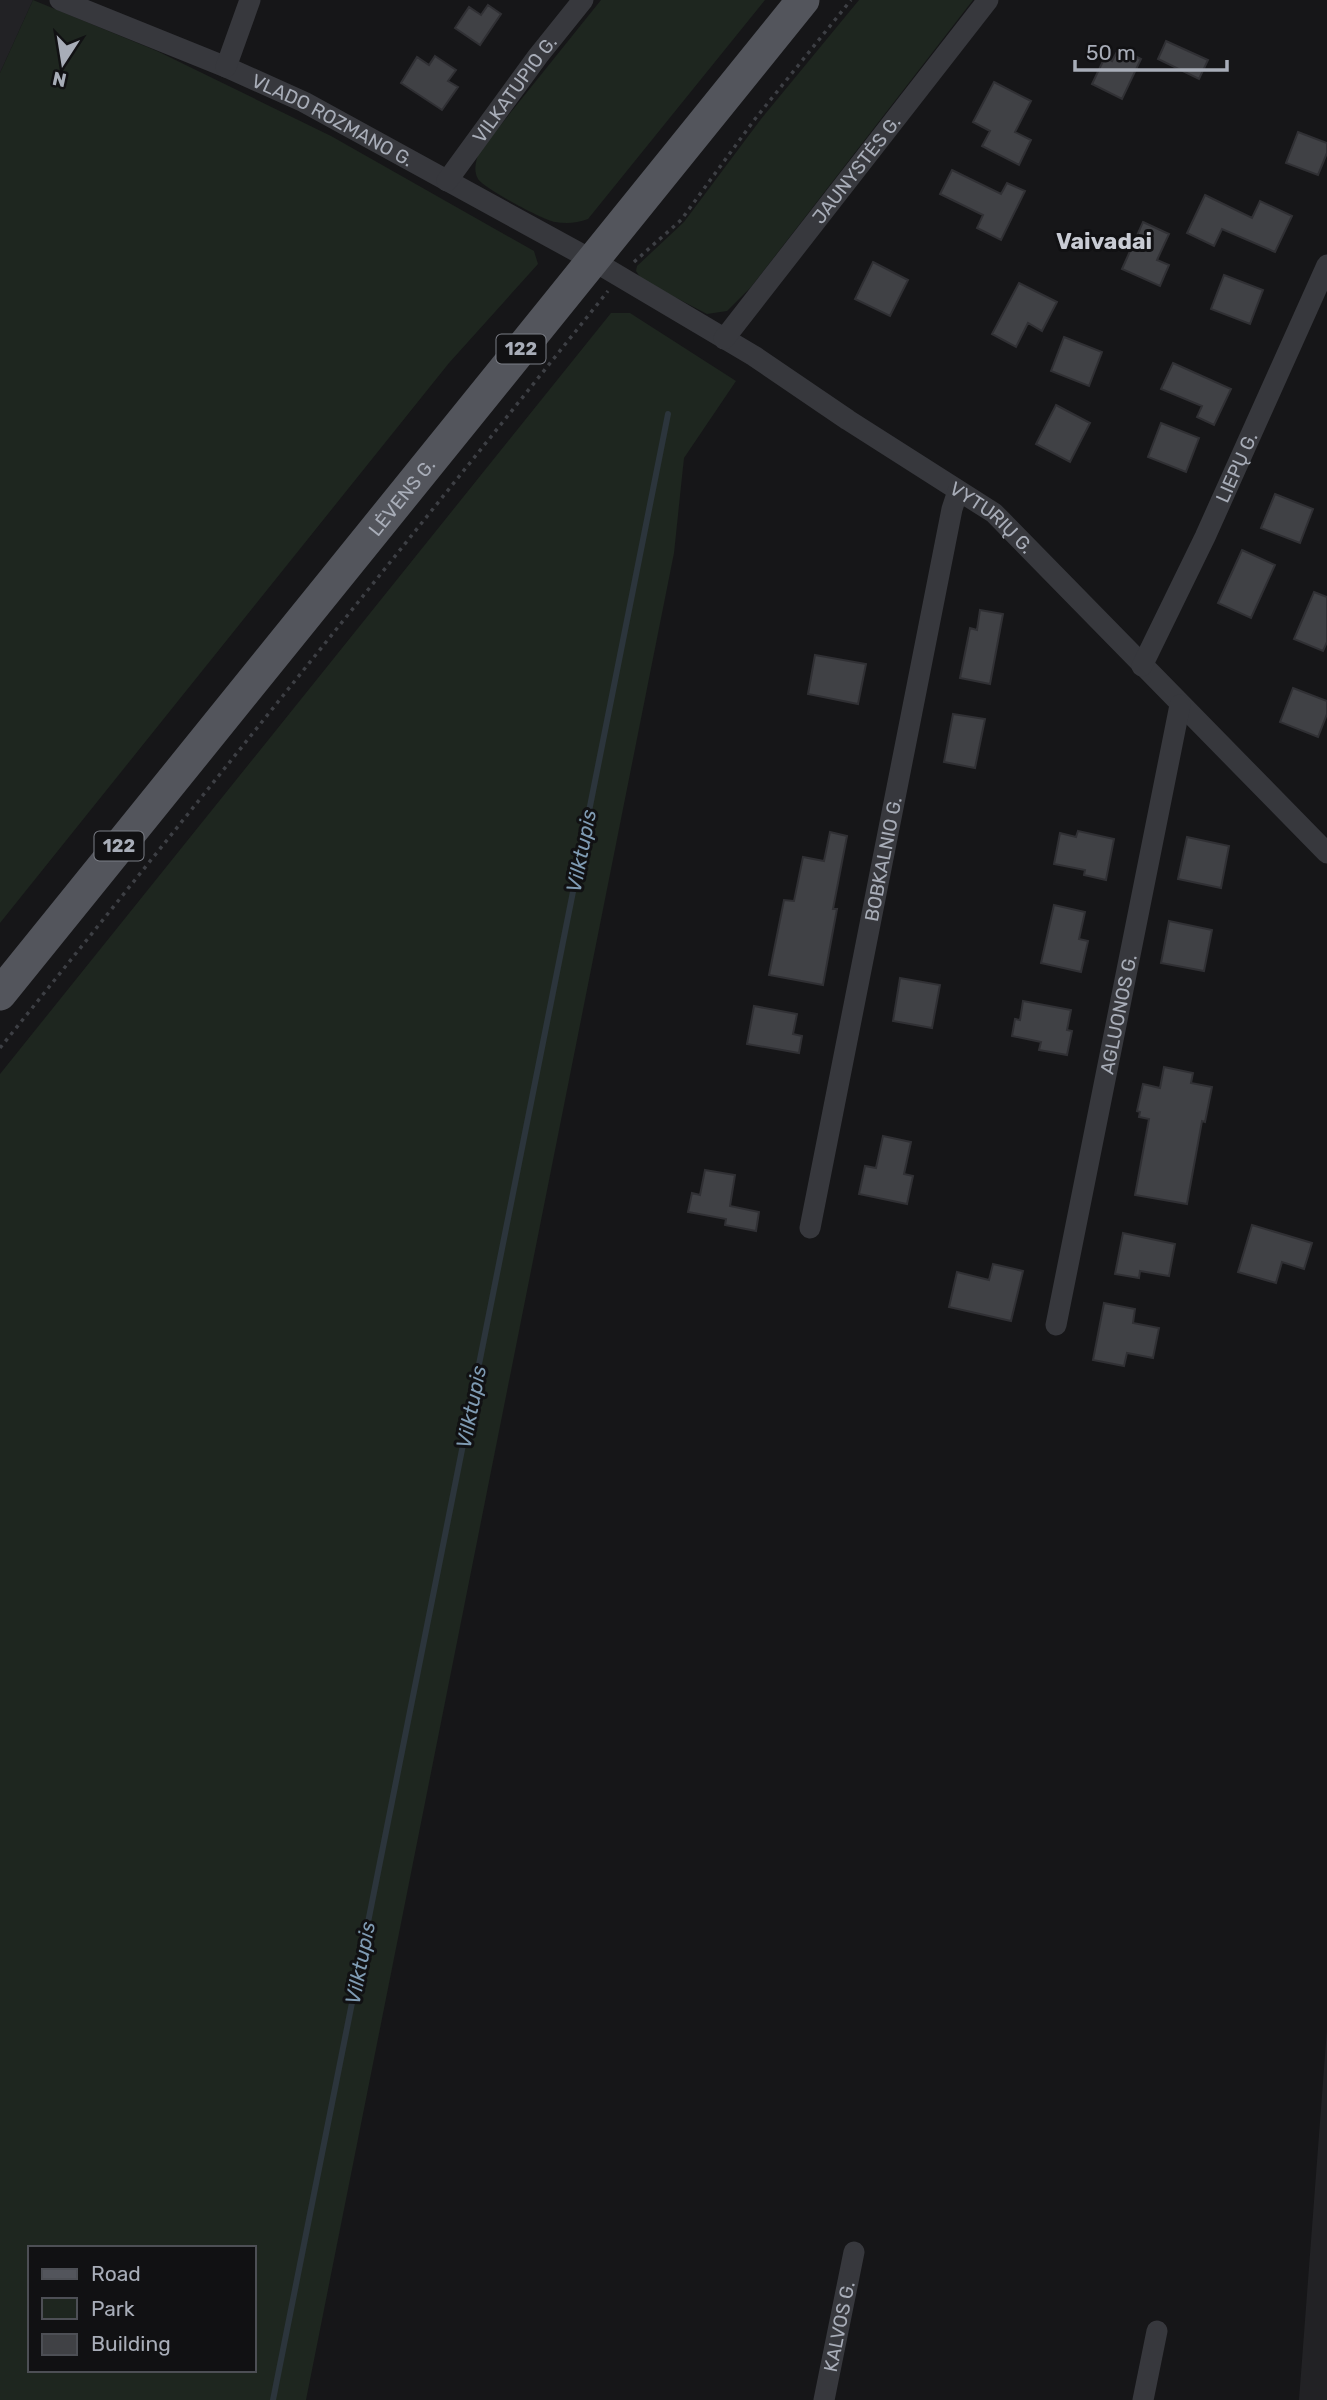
<svg xmlns="http://www.w3.org/2000/svg" width="1327" height="2400" viewBox="0 0 1327 2400" font-family="Rubik,sans-serif">
	<style>
		.built { fill: #222225 }
		.green { fill: #1e261f; fill-rule: evenodd }
		.lines { fill: none; stroke-linecap: round; stroke-linejoin: round }
		.stream { stroke: #2c353c; stroke-width: 6 }
		.building { fill: #404145; stroke: #303034; stroke-width: 2 }
		.path { stroke: #3d3f44; stroke-width: 3.5; stroke-dasharray: 3.5 5; stroke-linecap: butt }
		.minor { stroke: #37383d; stroke-width: 21 }
		.primary { stroke: #53555c; stroke-width: 33 }
		.labels { text-anchor: middle; dominant-baseline: central; stroke-width: 6; stroke-linejoin: round; paint-order: stroke }
		.shield { fill: #111113; stroke: #7b7e86; stroke-width: 2 }
		.shield-label { font-size: 18px; font-weight: bold; fill: #a8adb8 }
		.street-label { font-size: 19px; fill: #a8adb8; stroke: #111113 }
		.water-label { font-size: 21px; font-style: italic; fill: #7f9bb3; stroke: #111113 }
		.quarter-label { font-size: 23px; font-weight: bold; fill: #c9ccd4; stroke: #111113 }
	</style>
	<rect width="100%" height="100%" fill="#161618"/>
	<path class="built" d="M0 0H33L0 73Z
		M1327 2029V2400H1299Z"/>
	<path class="green" d="M33 0 157 51 331 136 534 251 538 264 449 363 0 923V73Z
		M601 0H765L588 219C577 223 567 224 555 222 543 220 485 189 478 179 473 170 476 161 479 152Z
		M859 0H973L751 287 727 311 707 314 642 280 636 271 637 266 684 222 761 119Z
		M611 313H630L736 381 684 458 674 553 306 2400H0V1074ZM30 2248H254V2370H30Z"/>
	<g class="lines">
		<path class="stream" d="M273 2400 668 414"/>
	</g>
	<path class="building" d="M488 5 501 14 480 45 455 28 469 7 481 15Z
		M1166 41 1208 60 1199 79 1158 59Z
		M1119 48 1141 59 1122 99 1092 84 1105 57 1112 61Z
		M435 56 456 70 448 81 458 87 442 110 401 83 417 57 429 65Z
		M994 82 1031 101 1015 132 1031 140 1019 165 982 146 990 131 973 122Z
		M1298 132 1327 143V153L1318 175 1286 163Z
		M952 170 1001 194 1007 183 1025 191 1001 240 977 228 983 215 940 194Z
		M1205 195 1252 218 1260 201 1292 216 1275 252 1222 229 1214 246 1187 233Z
		M1143 222 1169 234 1157 260 1169 265 1160 286 1122 269Z
		M873 262 908 280 890 316 855 299Z
		M1224 275 1263 290 1250 324 1211 309Z
		M1019 283 1057 302 1042 331 1028 323 1016 347 992 334Z
		M1064 337 1102 352 1089 386 1051 371Z
		M1173 363 1231 389 1214 425 1197 417 1202 406 1161 389Z
		M1056 405 1090 423 1070 462 1036 444Z
		M1161 423 1199 438 1186 472 1148 457Z
		M1275 494 1313 509 1300 543 1261 528Z
		M1242 550 1275 565 1251 618 1218 603Z
		M1314 592 1327 597V642L1323 651 1294 639Z
		M980 610 1003 614 990 684 960 678 970 628 977 630Z
		M815 655 866 664 858 704 808 694Z
		M1293 688 1327 701V714L1318 737 1280 722Z
		M953 714 985 719 975 768 944 762Z
		M1078 831 1114 839 1106 880 1084 875 1085 870 1054 864 1060 833 1076 837Z
		M830 832 847 836 833 909H837L823 985 769 975 784 900 794 901 803 857 824 861Z
		M1187 837 1229 846 1221 888 1178 879Z
		M1054 905 1085 912 1079 939 1088 941 1081 972 1041 963Z
		M1169 921 1212 930 1204 971 1161 963Z
		M900 978 940 985 932 1028 893 1021Z
		M1023 1001 1071 1010 1067 1030 1072 1031 1067 1055 1039 1050 1041 1042 1012 1036 1015 1019 1020 1020Z
		M754 1006 797 1014 793 1034 802 1036 799 1053 747 1044Z
		M1164 1067 1193 1073 1191 1083 1212 1087 1205 1122 1202 1121 1187 1204 1135 1195 1149 1119 1139 1117 1140 1112 1137 1111 1143 1084 1160 1088Z
		M883 1136 911 1142 904 1174 913 1176 907 1204 859 1194 865 1166 876 1168Z
		M705 1170 735 1175 730 1206 759 1212 756 1231 725 1225 726 1219 688 1212 692 1193 700 1195Z
		M1252 1225 1312 1243 1304 1269 1282 1262 1276 1283 1238 1272Z
		M1123 1233 1175 1244 1169 1276 1140 1271 1139 1278 1115 1274Z
		M993 1264 1023 1271 1011 1321 949 1307 957 1272 989 1280Z
		M1104 1303 1135 1309 1133 1323 1159 1328 1153 1358 1127 1353 1124 1366 1093 1360Z"/>
	<g class="lines">
		<path class="path" d="M634 262 681 220 755 119 851 0
			M0 1048 608 291"/>
		<g class="minor">
			<path id="s1" d="M60 0 226 67 304 102 592 260 754 356 848 420 994 513 1327 853"/>
			<path d="M226 67 250 0"/>
			<path id="s2" d="M447 181 538 56 583 0"/>
			<path id="s3" d="M724 339 988 0"/>
			<path id="s4" d="M1142 666 1205 537 1327 265"/>
			<path id="s5" d="M810 1228 952 509 958 491"/>
			<path id="s6" d="M1056 1325 1180 705"/>
			<path id="s7" d="M824 2400 854 2252"/>
			<path d="M1143 2400 1157 2331"/>
		</g>
		<path class="primary" id="s8" d="M0 994 803 0"/>
	</g>
	<g class="labels">
		<g class="shield">
			<rect x="496.5" y="334.5" width="49" height="29" rx="5"/>
			<rect x="94.5" y="831.5" width="49" height="29" rx="5"/>
		</g>
		<g class="shield-label">
			<text x="521" y="349">122</text>
			<text x="119" y="846">122</text>
		</g>
		<g class="street-label">
			<text stroke="none"><textPath href="#s2" startOffset="114">VILKATUPIO G.</textPath></text>
			<text stroke="none"><textPath href="#s1" startOffset="298">VLADO ROZMANO G.</textPath></text>
			<text stroke="none"><textPath href="#s3" startOffset="215">JAUNYSTĖS G.</textPath></text>
			<text stroke="none"><textPath href="#s4" startOffset="220">LIEPŲ G.</textPath></text>
			<text stroke="none"><textPath href="#s8" startOffset="639">LĖVENS G.</textPath></text>
			<text stroke="none"><textPath href="#s1" startOffset="1069">VYTURIŲ G.</textPath></text>
			<text stroke="none"><textPath href="#s5" startOffset="376">BOBKALNIO G.</textPath></text>
			<text stroke="none"><textPath href="#s6" startOffset="317">AGLUONOS G.</textPath></text>
			<text stroke="none"><textPath href="#s7" startOffset="75">KALVOS G.</textPath></text>
		</g>
		<g class="water-label">
			<text transform="translate(581 851) rotate(-79)">Vilktupis</text>
			<text transform="translate(471 1407) rotate(-79)">Vilktupis</text>
			<text transform="translate(360 1963) rotate(-79)">Vilktupis</text>
		</g>
		<g class="quarter-label">
			<text x="1104" y="241">Vaivadai</text>
		</g>
	</g>
	<rect x="28" y="2246" width="228" height="126" fill="#111113" stroke="#4d4f55" stroke-width="2"/>
	<rect x="42" y="2269" width="35" height="10" fill="#53555c" stroke="#4d4f55" stroke-width="2"/>
	<text x="91" y="2281" font-size="21" fill="#a8adb8">Road</text>
	<rect x="42" y="2298" width="35" height="21" fill="#1e261f" stroke="#4d4f55" stroke-width="2"/>
	<text x="91" y="2316" font-size="21" fill="#a8adb8">Park</text>
	<rect x="42" y="2334" width="35" height="21" fill="#404145" stroke="#4d4f55" stroke-width="2"/>
	<text x="91" y="2351" font-size="21" fill="#a8adb8">Building</text>
	<g transform="translate(63 63) rotate(192)" stroke="#111113" stroke-width="5" paint-order="stroke">
	<path d="M0-5L12 26L0 18L-12 26Z" fill="#a8adb8"/>
	<text y="-10" font-size="19" font-weight="bold" text-anchor="middle" fill="#a8adb8">N</text>
	</g>
	<path d="M1075 60v10h152v-10" fill="none" stroke="#a8adb8" stroke-width="3.5"/>
	<text x="1086" y="60" font-size="21" fill="#a8adb8" stroke="#111113" stroke-width="5" paint-order="stroke">50 m</text>
</svg>
